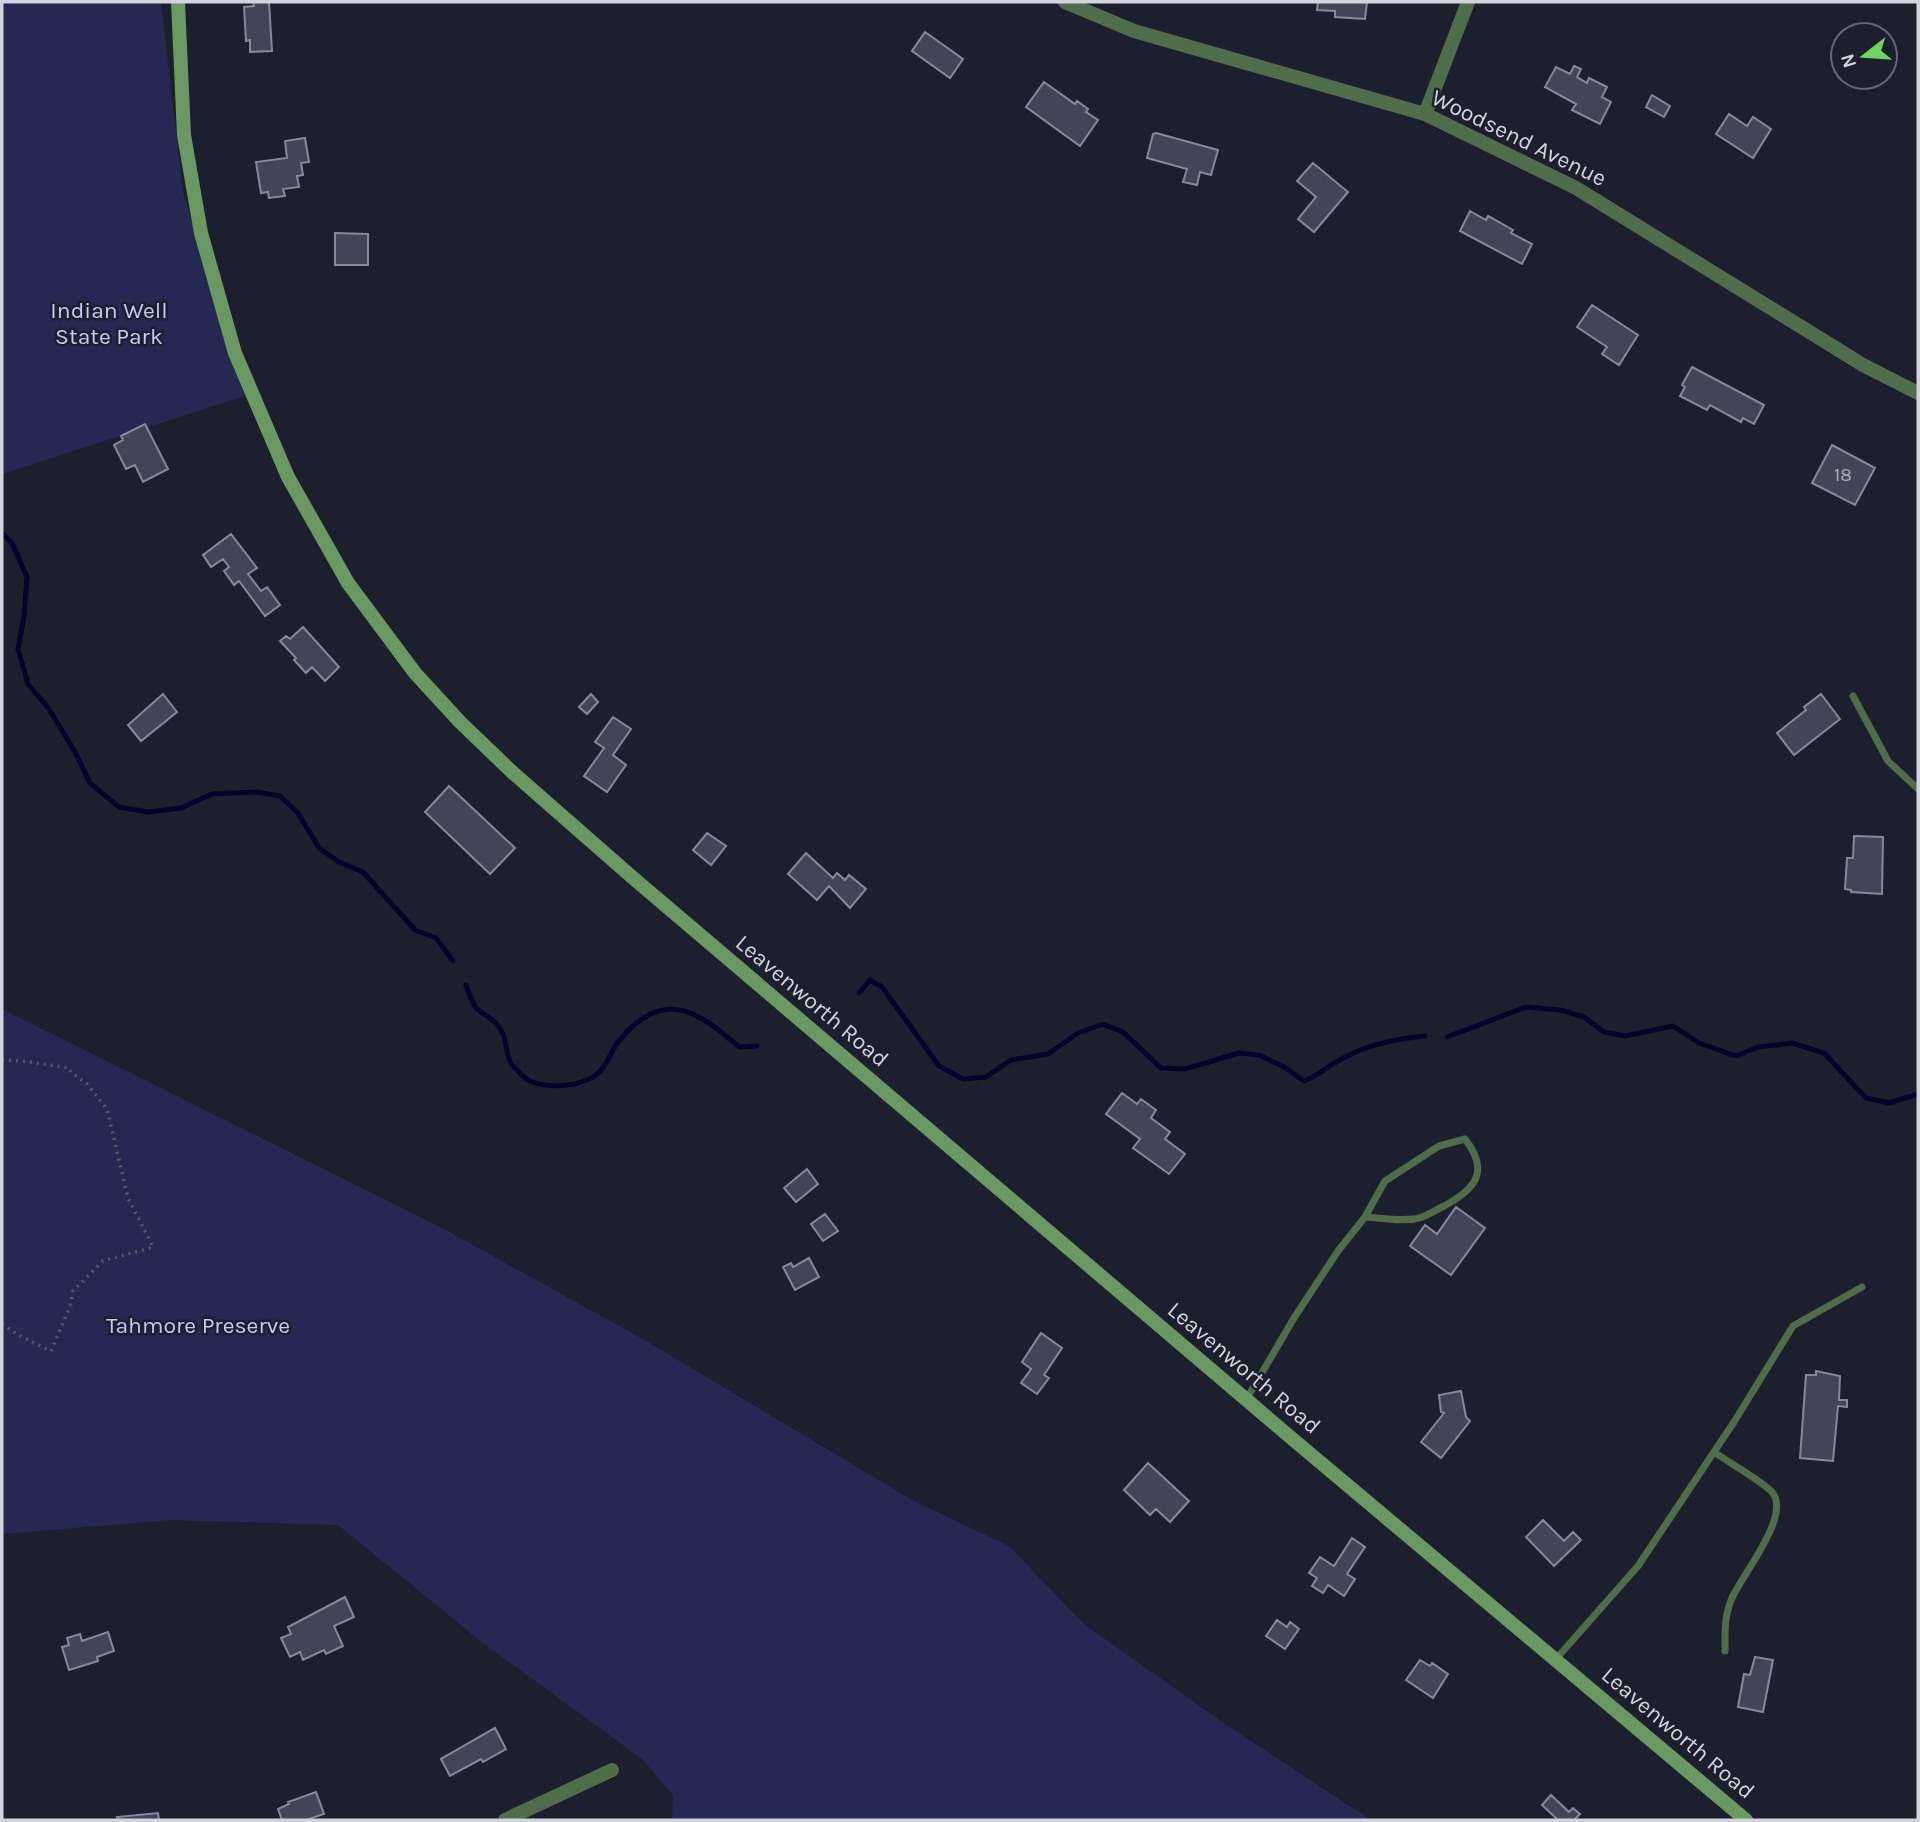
<svg xmlns="http://www.w3.org/2000/svg" width="1920" height="1822" viewBox="0 0 1920 1822" font-family="Karla,sans-serif">
	<style>
		.green { fill: #242852 }
		.lines { fill: none; stroke-linecap: round; stroke-linejoin: round }
		.stream { stroke: #06032b; stroke-width: 5 }
		.building { fill: #424556; stroke: #85899c; stroke-width: 2 }
		.path { stroke: #565966; stroke-width: 3.5; stroke-dasharray: 2 5; stroke-linecap: butt }
		.service { stroke: #4f6d4b; stroke-width: 7 }
		.minor { stroke: #4f6d4b; stroke-width: 14 }
		.secondary { stroke: #699863; stroke-width: 14 }
		.labels { text-anchor: middle; dominant-baseline: central; stroke-width: 5; stroke-linejoin: round; paint-order: stroke }
		.number-label { font-size: 19px; fill: #adb0bb }
		.street-label { font-size: 23px; fill: #d1d3dd; stroke: #1c1f2d }
		.park-label { font-size: 23px; fill: #c2cbf9; stroke: #1c1f2d }
	</style>
	<rect width="100%" height="100%" fill="#1c1f2d"/>
	<path class="green" d="M2 2H161L183 192 245 396 2 474Z
		M2 1009 444 1229 648 1342 914 1501 1009 1546 1084 1624 1219 1720 1371 1820H672L673 1795 642 1759 483 1643 338 1525 172 1520 2 1534Z"/>
	<g class="lines">
		<path class="stream" d="M2 533 12 543 27 577 24 617 18 649 28 684 49 709 75 752 90 783 119 807 148 812 181 808 212 794 257 792 280 796 298 813 319 848 339 862 363 872 415 930 436 938 453 961
			M466 985C469 992 472 1003 477 1009 487 1017 498 1021 503 1034 507 1044 506 1056 512 1065 516 1069 523 1077 528 1080 548 1090 588 1087 602 1069 609 1060 612 1049 619 1041 662 988 696 1009 739 1047L757 1046
			M859 993 870 980 882 987 939 1066 963 1079 986 1077 1011 1060 1048 1054 1078 1033 1103 1024 1123 1032 1161 1068 1185 1069 1239 1053 1259 1055 1284 1067 1304 1081C1318 1076 1325 1068 1338 1061 1364 1045 1394 1039 1425 1036
			M1447 1037 1526 1007 1560 1010 1584 1017 1604 1032 1625 1036 1673 1026 1699 1043 1736 1056 1758 1047 1792 1043 1824 1053 1866 1098 1889 1103 1918 1094"/>
	</g>
	<path class="building" d="M253 2H269L272 51 250 52V40L246 41 244 7 254 6Z
		M1318 2H1367L1365 19 1335 17V11L1317 10Z
		M925 32 963 59 950 78 912 51Z
		M1574 66 1581 69 1577 77 1587 83 1589 78 1607 87 1602 97 1611 102 1600 124 1572 110 1576 104 1545 87 1556 67 1570 74Z
		M1044 82 1075 104 1077 101 1088 109 1086 112 1098 120 1080 146 1026 107Z
		M1652 95 1670 106 1664 117 1646 107Z
		M1729 114 1747 126 1753 117 1771 129 1753 158 1716 134Z
		M1156 133 1218 150 1211 175 1200 172 1197 185 1183 182 1187 169 1147 158 1153 134Z
		M305 138 309 162 301 163 303 175 297 176 299 187 283 189 285 196 269 198 268 192 261 193 256 162 287 158 285 141Z
		M1313 163 1348 192 1314 232 1298 219 1316 197 1297 181Z
		M1470 211 1486 220 1488 216 1513 230 1511 233 1532 244 1522 264 1460 231Z
		M335 233 368 234V265H335Z
		M1592 305 1638 335 1619 365 1602 354 1607 347 1577 327Z
		M1692 367 1764 405 1754 424 1743 418 1741 422 1710 405 1707 410 1680 396 1685 387 1682 385Z
		M145 424 168 469 143 482 135 465 126 469 114 445 123 440 121 436Z
		M1832 445 1875 468 1855 505 1812 483Z
		M231 534 257 568 248 574 261 591 267 587 280 605 265 616 239 581 234 585 224 571 229 567 223 559 211 567 203 555Z
		M303 627 339 667 325 681 312 667 306 673 294 660 296 658 280 641 286 636 290 639Z
		M163 694 177 712 141 741 128 725Z
		M591 694 598 702 587 714 579 707Z
		M1821 694 1840 719 1794 755 1777 733 1806 710 1804 707Z
		M613 717 631 729 613 755 626 765 607 792 584 776 604 748 595 742Z
		M449 786 515 848 490 874 425 812Z
		M707 833 726 846 711 865 693 850Z
		M1854 836 1883 837 1882 894 1851 892V890L1845 889 1847 858H1853Z
		M806 853 833 878 837 873 845 880 849 875 866 889 850 908 829 886 817 900 788 874Z
		M1122 1093 1137 1104 1141 1099 1156 1110 1151 1118 1170 1132 1165 1139 1185 1154 1169 1174 1133 1148 1140 1139 1106 1114Z
		M807 1169 818 1184 796 1202 784 1188Z
		M1456 1207 1485 1228 1451 1275 1410 1246 1425 1225 1437 1234Z
		M825 1214 838 1231 823 1241 811 1224Z
		M809 1258 819 1277 795 1290 783 1267 791 1263 793 1267Z
		M1041 1333 1062 1348 1044 1375 1049 1378 1037 1394 1021 1383 1031 1369 1022 1362Z
		M1816 1371 1840 1376 1839 1400H1847V1407L1838 1406 1833 1461 1800 1458 1806 1375H1816Z
		M1461 1391 1466 1417 1470 1421 1441 1458 1421 1442 1444 1413 1441 1412 1439 1395Z
		M1148 1463 1189 1501 1170 1522 1156 1509 1150 1515 1124 1490Z
		M1543 1520 1564 1541 1573 1532 1581 1540 1554 1566 1526 1537Z
		M1352 1538 1365 1547 1347 1574 1355 1579 1344 1596 1328 1585 1323 1593 1312 1586 1317 1578 1309 1573 1320 1557 1334 1566Z
		M345 1597 354 1617 334 1626 343 1646 326 1654 324 1650 303 1660 300 1652 290 1657 281 1638 291 1634 288 1627Z
		M1277 1620 1287 1627 1290 1622 1299 1629 1285 1649 1266 1636Z
		M108 1632 114 1651 97 1657 98 1661 69 1670 62 1647 69 1645 67 1638 80 1634 82 1641Z
		M1755 1657 1773 1660 1763 1712 1738 1707 1744 1674 1750 1675Z
		M1420 1660 1430 1666 1432 1663 1448 1674 1433 1698 1406 1680Z
		M495 1728 506 1749 483 1762 481 1759 450 1776 441 1759Z
		M316 1792 324 1814 306 1820H282L278 1809 289 1804 288 1802Z
		M1551 1795 1569 1812 1573 1808 1580 1814 1574 1820H1558L1542 1805Z
		M158 1813 159 1820H118L117 1817Z"/>
	<g class="lines">
		<path class="path" d="M2 1060 22 1061 69 1068 71 1072 87 1084 107 1109 128 1198 153 1247 103 1261 73 1291 71 1304 51 1351 18 1335 2 1324"/>
		<path class="service" d="M1853 696 1888 761 1918 789
			M1246 1400 1294 1318 1338 1251 1365 1217 1385 1181 1439 1146 1465 1139C1490 1171 1476 1189 1444 1206 1436 1210 1427 1216 1419 1218 1403 1222 1382 1218 1365 1217
			M1714 1452C1728 1462 1762 1481 1772 1492 1792 1515 1742 1575 1732 1598 1724 1616 1725 1633 1725 1651
			M1556 1659 1638 1566 1734 1422 1793 1326 1862 1287"/>
		<path class="minor" d="M1065 2 1134 31 1425 114 1576 188 1863 365 1918 393
			M1425 114 1468 2
			M505 1820 612 1770"/>
		<path class="secondary" d="M178 2 184 135 201 233 235 353 288 477 348 583 415 673 460 722 511 771 632 877 1289 1436 1746 1820"/>
	</g>
	<g class="labels">
		<g class="number-label">
			<text x="1843" y="475">18</text>
		</g>
		<g class="street-label">
			<text transform="translate(1519 138) rotate(26)">Woodsend Avenue</text>
			<text transform="translate(812 1001) rotate(40)">Leavenworth Road</text>
			<text transform="translate(1244 1368) rotate(40)">Leavenworth Road</text>
			<text transform="translate(1678 1733) rotate(40)">Leavenworth Road</text>
		</g>
		<g class="park-label">
			<text x="109" y="310">Indian Well<tspan x="109" dy="26">State Park</tspan></text>
			<text x="198" y="1325">Tahmore Preserve</text>
		</g>
	</g>
	<rect width="1920" height="1822" fill="none" stroke="#d1d3dd" stroke-width="7"/>
	<g transform="translate(1864 56) rotate(253)"><circle r="33" fill="#1c1f2d" stroke="#646773" stroke-width="2"/>
	<path d="M0-5L12 26L0 18L-12 26Z" fill="#6dd361"/>
	<text y="-10" font-size="19" font-weight="bold" text-anchor="middle" fill="#d1d3dd">N</text>
	</g>
</svg>
